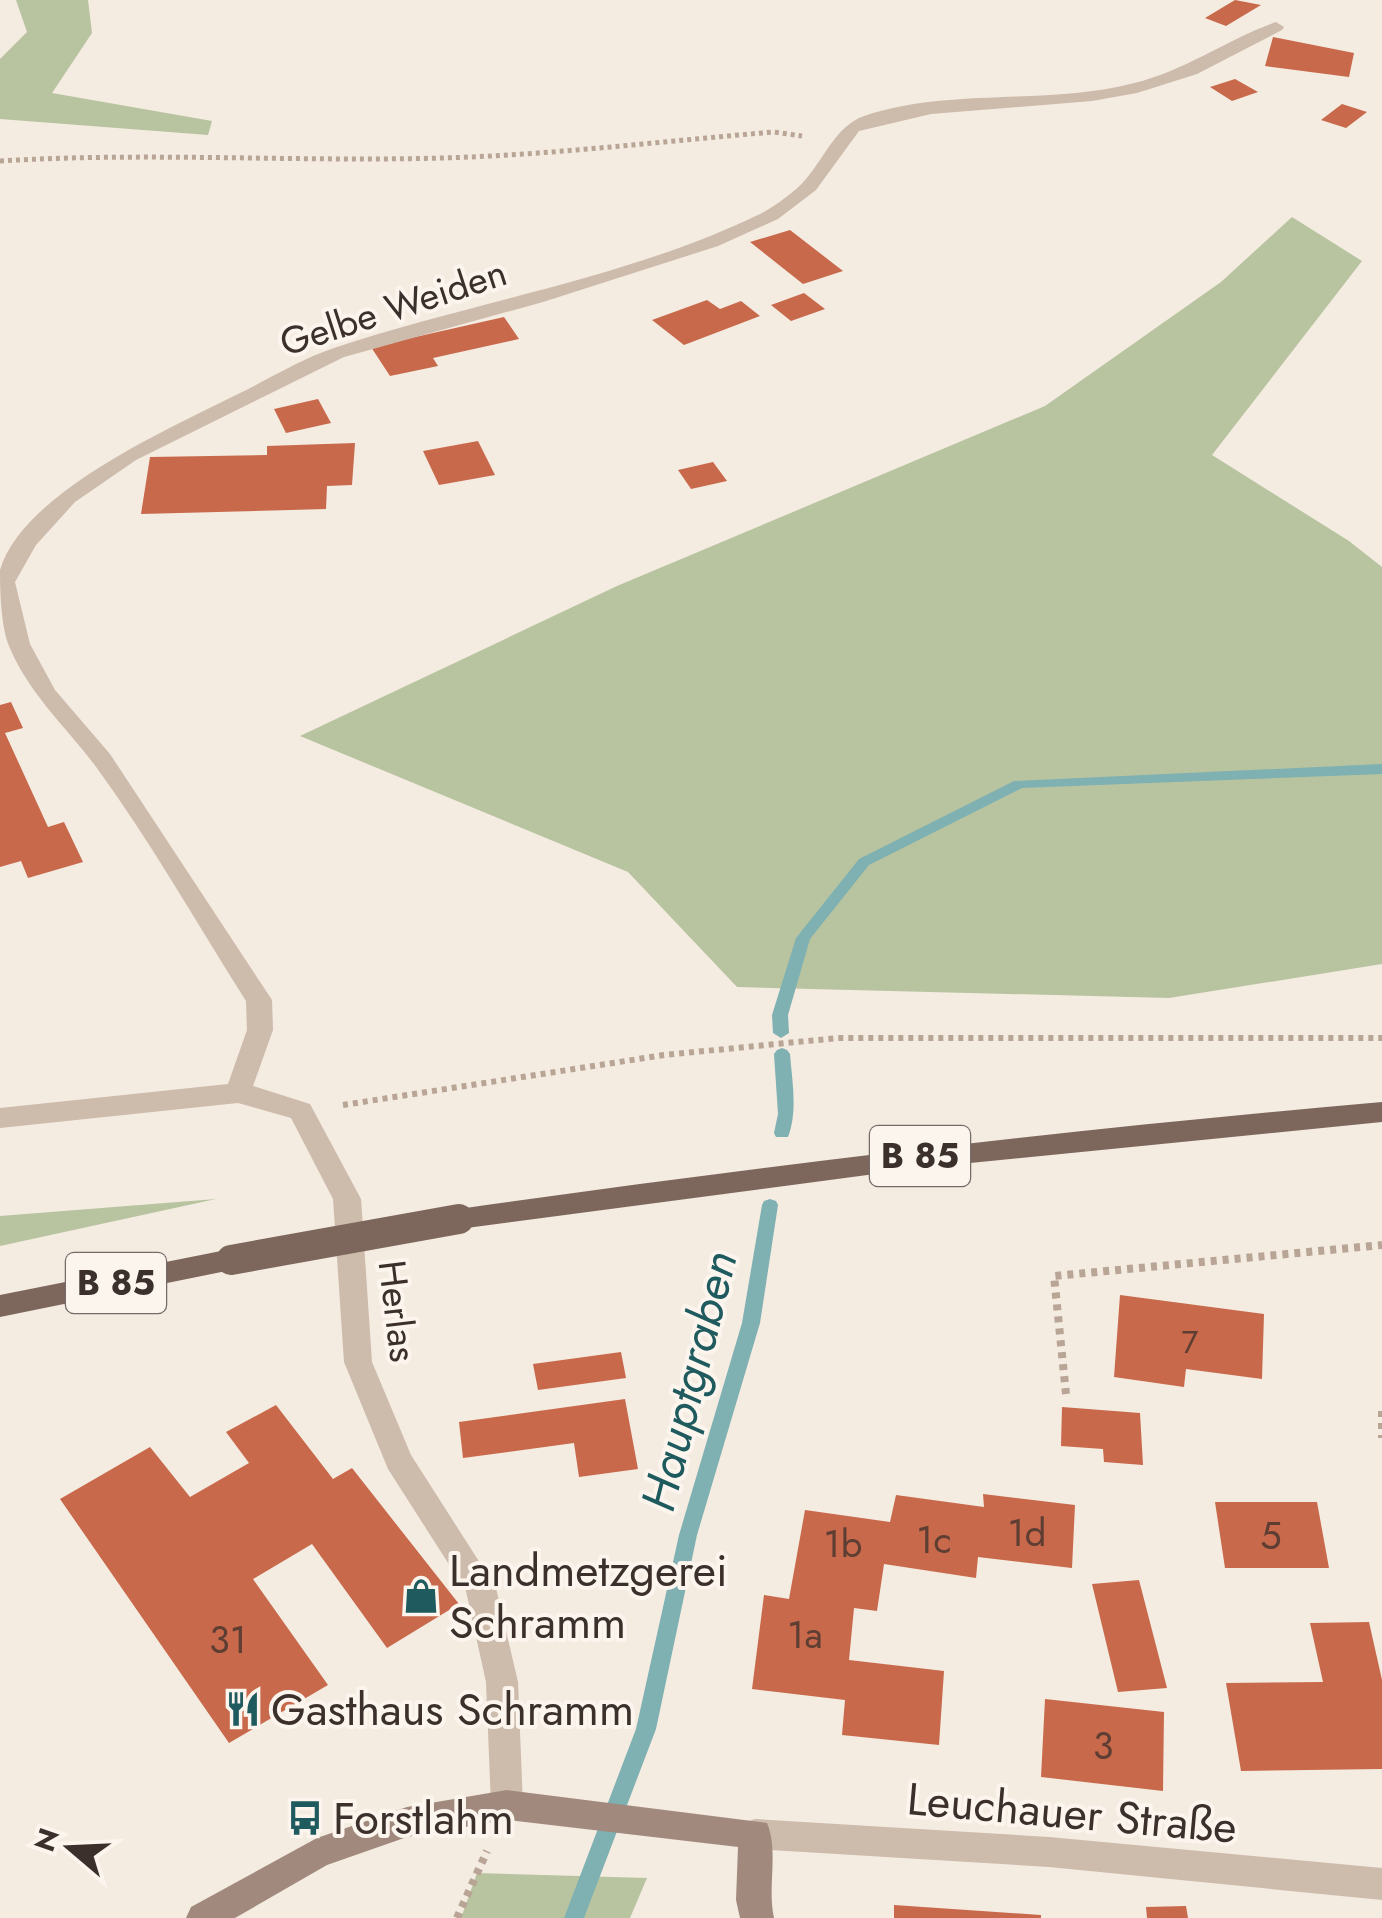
<svg xmlns="http://www.w3.org/2000/svg" width="1382" height="1918" viewBox="0 0 1382 1918" font-family="Jost,sans-serif">
	<style>
		.green { fill: #b8c4a0 }
		.lines { fill: none; stroke-linecap: round; stroke-linejoin: round }
		.stream { fill: #7fb0b2; fill-rule: evenodd }
		.building { fill: #c8694b }
		.path-far2 { stroke: #b9a596; stroke-width: 5; stroke-dasharray: 4 4; stroke-linecap: butt }
		.path-far1 { stroke: #b9a596; stroke-width: 6; stroke-dasharray: 5 5; stroke-linecap: butt }
		.path { stroke: #b9a596; stroke-width: 8; stroke-dasharray: 6 6; stroke-linecap: butt }
		.street { fill: #cdbbac; fill-rule: evenodd }
		.secondary { fill: #a18a7d; fill-rule: evenodd }
		.primary { fill: #7d675c; fill-rule: evenodd }
		.primary-bridge { stroke: #7d675c; stroke-width: 30 }
		.labels { text-anchor: middle; dominant-baseline: central; stroke-width: 8; stroke-linejoin: round; paint-order: stroke }
		.number-label { font-size: 32px; fill: #5e3e33 }
		.shield { fill: #fbf5ee; stroke: #756b66; stroke-width: 2.5 }
		.shield-label { font-size: 35px; font-weight: bold; fill: #3b302b }
		.street-label { font-size: 38px; fill: #3b302b; stroke: #fbf5ee }
		.near-number-label { font-size: 38px; fill: #5e3e33 }
		.near-poi-label { font-size: 45px; fill: #3b302b; stroke: #fbf5ee; text-anchor: start }
		.near-street-label { font-size: 45px; fill: #3b302b; stroke: #fbf5ee }
		.near-water-label { font-size: 48px; font-style: italic; fill: #1f5a5e; stroke: #fbf5ee }
	</style>
	<rect width="100%" height="100%" fill="#f4ebe1"/>
	<path class="green" d="M16 0H88L92 33 52 93 212 121 208 135 0 119V59L27 32Z
		M1292 217 1362 261 1212 455 1349 541 1382 567V964L1169 998 737 987 628 872 300 736 617 586 1045 406 1221 282Z
		M216 1199 0 1246V1216Z
		M477 1873 647 1878 630 1918H461Z"/>
	<g class="lines">
		<path class="stream" d="M1382 764V774L1022 788 869 865 810 939 788 1015 789 1033 781 1038 773 1033 772 1015 796 938 859 859 1014 781Z
			M782 1048 787 1050 790 1054C792 1081 798 1111 788 1137H776L774 1133 778 1114 774 1054 777 1050Z
			M770 1199 776 1201 778 1205 760 1323 697 1535 656 1729 584 1918H564L636 1729 679 1535 742 1323 762 1205 764 1201Z"/>
	</g>
	<path class="building" d="M1235 0 1261 5 1226 26 1205 18Z
		M1273 37 1354 53 1349 77 1265 66Z
		M1235 79 1258 92 1232 101 1210 87Z
		M1342 104 1367 112 1346 128 1321 120Z
		M790 230 843 271 803 284 750 242Z
		M804 293 825 309 791 321 771 305Z
		M707 300 720 309 741 301 760 316 684 345 652 320Z
		M504 317 519 339 433 358 438 366 390 376 371 347Z
		M318 399 331 423 286 433 274 409Z
		M478 441 495 475 439 485 423 451Z
		M355 443 352 485 327 486 326 509 141 514 150 457 267 455V446Z
		M713 462 727 481 691 489 678 470Z
		M11 702 23 728 5 733 48 827 64 822 83 862 28 878 21 861 0 867V705Z
		M1120 1295 1264 1314 1262 1379 1186 1369 1184 1387 1114 1377Z
		M621 1352 626 1378 538 1390 533 1364Z
		M625 1399 638 1469 579 1477 574 1443 463 1458 459 1422Z
		M276 1405 333 1479 352 1468 459 1604 387 1648 312 1544 253 1579 328 1685 229 1743 60 1499 150 1447 190 1497 249 1463 226 1432Z
		M1062 1407 1140 1413 1143 1465 1104 1462 1103 1449 1061 1446Z
		M983 1494 1075 1505 1072 1568 978 1557 976 1578 884 1564 877 1611 854 1608 849 1660 944 1671 939 1745 842 1735 845 1700 752 1689 764 1595 789 1599 805 1510 890 1522 896 1495 984 1507Z
		M1215 1502H1317L1329 1568H1225Z
		M1139 1580 1167 1688 1118 1692 1092 1584Z
		M1369 1622 1382 1680V1769L1241 1771 1226 1683 1323 1682 1310 1623Z
		M1045 1699 1164 1712 1163 1791 1041 1777Z
		M894 1905 1041 1915V1918H894Z
		M1186 1906 1188 1918H1147L1146 1907Z"/>
	<g class="lines">
		<path class="path-far2" d="M0 161C147 152 294 162 441 158 552 155 663 141 774 132L802 136"/>
		<path class="path-far1" d="M343 1105 664 1055 838 1038H1382"/>
		<path class="path" d="M1066 1394 1054 1276 1382 1245
			M1382 1411V1438
			M457 1918 487 1851"/>
		<path class="street" d="M1276 22 1284 27 1282 30 1197 74 1137 93 1092 101 931 114 859 131 816 190 778 219 718 246 543 302 344 357 136 460 75 502 36 545 15 582 30 644 55 690 110 754 272 1000 273 1030 253 1086 310 1104 361 1199 372 1362 411 1455 496 1588 518 1682 523 1805 519 1816 507 1820 495 1816 491 1805 486 1682 466 1591 388 1469 344 1362 333 1199 291 1118 238 1103 0 1128V1108L228 1084 247 1030 246 1001C196 922 149 839 94 764 64 725 28 692 9 646 1 626 0 591 0 570 23 492 171 428 238 394 269 379 301 359 334 348 474 301 626 279 760 214 775 206 795 192 806 179 825 157 836 126 864 116 950 87 1046 106 1134 83 1185 71 1227 39 1276 22Z
			M755 1819 1049 1837 1382 1868V1900L1049 1867 755 1849 743 1845 738 1834 743 1823Z"/>
		<path class="secondary" d="M507 1790 767 1823C779 1851 767 1888 774 1918H740L736 1900 738 1847 507 1820 407 1837 327 1865 235 1918H186L191 1907 317 1838 407 1807Z"/>
		<path class="primary" d="M1382 1102V1122L920 1168 459 1229 449 1226 445 1219 449 1212 459 1209C766 1165 1073 1129 1382 1102Z
			M231 1249 241 1252 245 1260 241 1268 0 1317V1295Z"/>
		<path class="primary-bridge" d="M231 1260 459 1219"/>
	</g>
	<defs>
		<symbol id="shop-bare" viewBox="-9 -9 18 18"><path d="M-5-2.5h2.3a2.7 3.5 0 0 1 5.4 0H5L5.5 6h-11ZM-1.5-2.5h3a1.5 2.3 0 0 0-3 0Z" fill="#1f5a5e" stroke="#fbf5ee" stroke-width="2.5" paint-order="stroke"/></symbol>
		<symbol id="restaurant-bare" viewBox="-9 -9 18 18"><path d="M-5-6h1v4h1v-4h1v4h1v-4h1v5L-1.5 .5V6h-2V.5L-5-1ZM5-6V6H3V1.5H1.5Q1.5-4 5-6Z" fill="#1f5a5e" stroke="#fbf5ee" stroke-width="2.5" paint-order="stroke"/></symbol>
		<symbol id="bus-bare" viewBox="-9 -9 18 18"><path d="M-5-6H5V4H4V6H2V4H-2V6H-4V4H-5ZM-3.5-4V0h7V-4ZM-3.5 1.2v1.5H-2V1.2ZM2 1.2v1.5H3.5V1.2Z" fill="#1f5a5e" stroke="#fbf5ee" stroke-width="2.5" paint-order="stroke"/></symbol>
	</defs>
	<g fill-rule="evenodd">
		<use href="#shop-bare" x="396" y="1571" width="50" height="50"/>
		<use href="#restaurant-bare" x="218" y="1684" width="50" height="50"/>
		<use href="#bus-bare" x="280" y="1793" width="50" height="50"/>
	</g>
	<g class="labels">
		<g class="number-label">
			<text x="1190" y="1342">7</text>
		</g>
		<g class="shield">
			<rect x="870" y="1126" width="100" height="60" rx="8"/>
			<rect x="66" y="1253" width="100" height="60" rx="8"/>
		</g>
		<g class="shield-label">
			<text x="920" y="1156">B 85</text>
			<text x="116" y="1283">B 85</text>
		</g>
		<g class="street-label">
			<text transform="translate(393 307) rotate(-18)">Gelbe Weiden</text>
			<text transform="translate(398 1311) rotate(83)">Herlas</text>
		</g>
		<g class="near-number-label">
			<text x="1027" y="1532">1d</text>
			<text x="1271" y="1535">5</text>
			<text x="934" y="1539">1c</text>
			<text x="843" y="1543">1b</text>
			<text x="805" y="1634">1a</text>
			<text x="228" y="1639">31</text>
			<text x="1103" y="1745">3</text>
		</g>
		<g class="near-poi-label">
			<text x="449" y="1570">Landmetzgerei<tspan x="449" dy="52">Schramm</tspan></text>
			<text x="271" y="1709">Gasthaus Schramm</text>
			<text x="333" y="1818">Forstlahm</text>
		</g>
		<g class="near-street-label">
			<text transform="translate(1072 1813) rotate(5)">Leuchauer Straße</text>
		</g>
		<g class="near-water-label">
			<text transform="translate(689 1381) rotate(-76)">Hauptgraben</text>
		</g>
	</g>
	<g transform="translate(70 1848) rotate(289)" stroke="#fbf5ee" stroke-width="8" paint-order="stroke">
	<path d="M0-8L18 38L0 25L-18 38Z" fill="#3b302b"/>
	<text y="-15" font-size="28" font-weight="bold" text-anchor="middle" fill="#3b302b">N</text>
	</g>
</svg>
